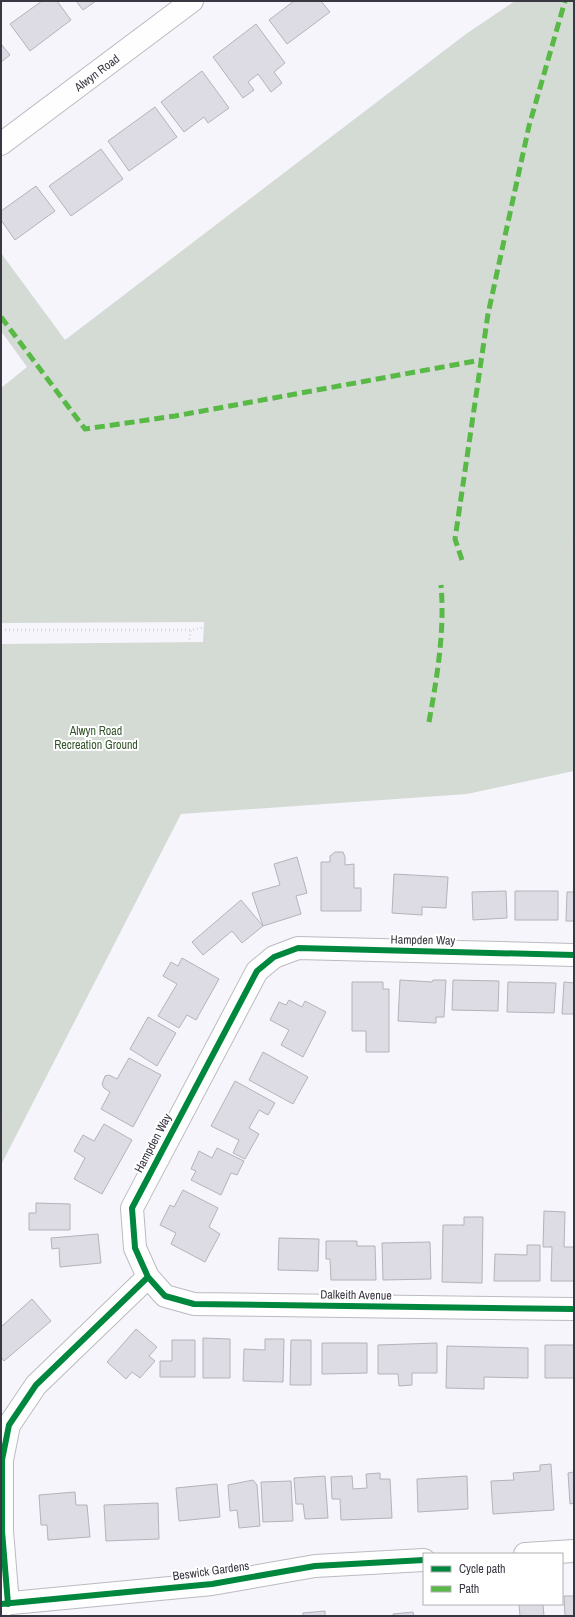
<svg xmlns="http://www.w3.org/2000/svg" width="575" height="1617" viewBox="0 0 575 1617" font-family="'Archivo Narrow',sans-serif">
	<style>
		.green { fill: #d4dbd4 }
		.building { fill: #dddbe4; stroke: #b4b2ba }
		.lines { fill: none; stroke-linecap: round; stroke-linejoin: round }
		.minor-casing { stroke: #bcbac2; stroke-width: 24 }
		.path { stroke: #d7d7da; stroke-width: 2.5; stroke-dasharray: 1 3; stroke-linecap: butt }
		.minor { stroke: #fefefe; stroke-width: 22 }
		.quiet { stroke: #58b947; stroke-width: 5; stroke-dasharray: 10 5; stroke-linecap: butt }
		.cycleway-casing { stroke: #fff; stroke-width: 8 }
		.cycleway { stroke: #00873e; stroke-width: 6 }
		.labels { text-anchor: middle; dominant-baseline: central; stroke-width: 4; stroke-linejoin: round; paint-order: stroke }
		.street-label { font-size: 12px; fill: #393741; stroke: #fff }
		.park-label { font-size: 12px; fill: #34552c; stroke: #fff }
	</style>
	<rect width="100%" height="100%" fill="#f6f5fb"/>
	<path class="green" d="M515 1H574V771L467 794 181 814 1 1165V644L203 642 204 622 1 623V388L27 367 1 331V253L65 340 466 34Z"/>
	<path class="building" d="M42 1H57L71 20 30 51 10 24Z
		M76 1H96L83 10Z
		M294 1H321L330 12 287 44 269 20Z
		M256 24 285 63 274 72 282 83 271 92 258 74 248 82 254 90 243 98 213 57Z
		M1 44 10 55 1 62Z
		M202 71 229 108 208 123 204 117 184 132 161 102Z
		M155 107 177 137 129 171 108 141Z
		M101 149 123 179 71 216 49 186Z
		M36 186 55 211 15 240 1 220V211Z
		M335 852H343L345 857V865L354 864V888H361V911H321V862H330V856Z
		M297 857 307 893 296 896 301 914 263 926 252 893 280 885 274 864Z
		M394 874 448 877 446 908 422 907V915L392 913Z
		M506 891 507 918 473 920 472 892Z
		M515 891H558V920H515Z
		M567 892H574V921H566Z
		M241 900 263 926 242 943 232 931 203 955 192 942Z
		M182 958 219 979 196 1020 187 1015 179 1028 158 1016 177 984 163 976 171 962 178 966Z
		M400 980 432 982 433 980H446L444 1017H436V1023L398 1021Z
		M453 980 499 981 498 1011 452 1010Z
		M352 982H383V989H389V1052H366V1031H352Z
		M508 982 556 983 554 1013 507 1012Z
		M564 982 574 983V1014H562Z
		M289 1000 302 1007 305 1001 326 1012 303 1057 281 1045 289 1030 270 1020 279 1002 286 1005Z
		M148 1017 176 1033 157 1066 130 1049Z
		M263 1052 308 1077 293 1104 249 1080Z
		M129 1058 161 1075 133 1127 101 1109 110 1092 104 1088 102 1084 105 1076 109 1075 117 1079Z
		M235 1081 275 1103 268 1115 259 1110 249 1128 259 1134 245 1159 233 1153 239 1140 211 1126Z
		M104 1124 132 1140 102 1194 74 1179 85 1158 74 1151 83 1135 94 1141Z
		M217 1148 244 1161 237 1175 231 1173 221 1195 191 1180 196 1171 191 1169 199 1151 212 1158Z
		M183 1190 218 1208 209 1227 220 1234 205 1262 171 1244 176 1233 160 1225 170 1205 174 1207Z
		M36 1203 70 1204V1230H29V1213H36Z
		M544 1211 565 1212 564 1247H574V1281H551L552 1247H543Z
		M464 1217H483L482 1283 442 1282 443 1225H464Z
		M98 1234 101 1263 60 1267 59 1248 52 1249 51 1238Z
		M279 1238 319 1239 318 1271 278 1270Z
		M326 1241H357V1246H375L376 1280H331L330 1259H326Z
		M430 1242 431 1279 383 1280 382 1243Z
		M527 1245H540V1281H494L495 1254 527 1255Z
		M32 1299 51 1321 4 1361 1 1357V1327Z
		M136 1329 157 1347 149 1356 155 1361 140 1378 132 1372 126 1379 107 1362Z
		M203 1338 230 1339V1378H203Z
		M265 1339H284L283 1382 243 1381 244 1349 265 1350Z
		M172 1340H195V1377H160V1361H172Z
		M291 1340H311V1385H290Z
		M322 1343H367V1373L322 1374Z
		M437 1343V1373H412V1385L399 1386 398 1374H378V1345Z
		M545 1345H574V1378H545Z
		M447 1346 528 1348V1378L484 1377V1389L446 1388Z
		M551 1464 554 1510 493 1514 491 1481 514 1480 513 1473 540 1471V1465Z
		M574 1472V1503L570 1504 568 1473Z
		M380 1473V1479H390L392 1518 341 1520 340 1499H332L331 1477 352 1476 353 1489 367 1488 366 1474Z
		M325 1476 328 1518 305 1519 303 1504H296L294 1478Z
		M467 1476 468 1509 418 1512 417 1479Z
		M253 1480 257 1485 260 1526 239 1528 237 1510 230 1511 228 1485Z
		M291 1481 293 1521 263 1522 261 1482Z
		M217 1484 220 1517 179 1521 176 1488Z
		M75 1492 76 1505H87L90 1537 48 1540 47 1525H41L39 1495Z
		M158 1503 159 1539 106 1541 104 1505Z
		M564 1596H574V1616H565Z
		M519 1604H543L544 1616H520Z
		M325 1611V1616H303V1613Z
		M413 1612 414 1616H393V1614Z"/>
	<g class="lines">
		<defs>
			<path id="minor" d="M1 144 192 1
				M148 1277 165 1296 194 1304 574 1309
				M525 1554 574 1551
				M1 1604 212 1584 315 1566 424 1560
				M8 1604 2 1531V1460L9 1425 36 1385 148 1277 135 1248 132 1208 257 971 274 957 298 948 574 955"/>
		</defs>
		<use href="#minor" class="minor-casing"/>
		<path class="path" d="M1 630H191L441 585 462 560 538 547 574 544
			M1 1124 36 1065 42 1016 66 950 97 917 144 835 159 752 164 687 188 648 191 630"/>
		<use href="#minor" class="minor"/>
		<path class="quiet" d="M1 317 85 429 175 416 481 360
			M462 560 455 539 488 314 529 126 565 1
			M429 722C437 677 445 631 441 585"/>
		<defs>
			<path id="cycleway" d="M148 1277 165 1296 194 1304 574 1309
				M1 1604 212 1584 315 1566 424 1560
				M8 1604 2 1531V1460L9 1425 36 1385 148 1277 135 1248 132 1208 257 971 274 957 298 948 574 955"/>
		</defs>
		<use href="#cycleway" class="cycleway-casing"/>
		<use href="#cycleway" class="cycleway"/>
	</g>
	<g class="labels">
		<g class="street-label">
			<text transform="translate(97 73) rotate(-37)">Alwyn Road</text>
			<text transform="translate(423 940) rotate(1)">Hampden Way</text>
			<text transform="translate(153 1143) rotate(-62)">Hampden Way</text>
			<text transform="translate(356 1295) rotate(1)">Dalkeith Avenue</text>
			<text transform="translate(211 1571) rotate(-8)">Beswick Gardens</text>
		</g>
		<g class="park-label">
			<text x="96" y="731">Alwyn Road<tspan x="96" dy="14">Recreation Ground</tspan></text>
		</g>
	</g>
	<rect width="575" height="1617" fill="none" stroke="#393741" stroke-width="4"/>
	<rect x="423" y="1553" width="140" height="52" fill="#ffffff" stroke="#b0afb3"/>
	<rect x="431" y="1566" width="20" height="6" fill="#00873e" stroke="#b0afb3"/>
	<text x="459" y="1573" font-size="12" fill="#393741">Cycle path</text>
	<rect x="431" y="1586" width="20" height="6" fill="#58b947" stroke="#b0afb3"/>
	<text x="459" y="1593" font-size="12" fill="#393741">Path</text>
</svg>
